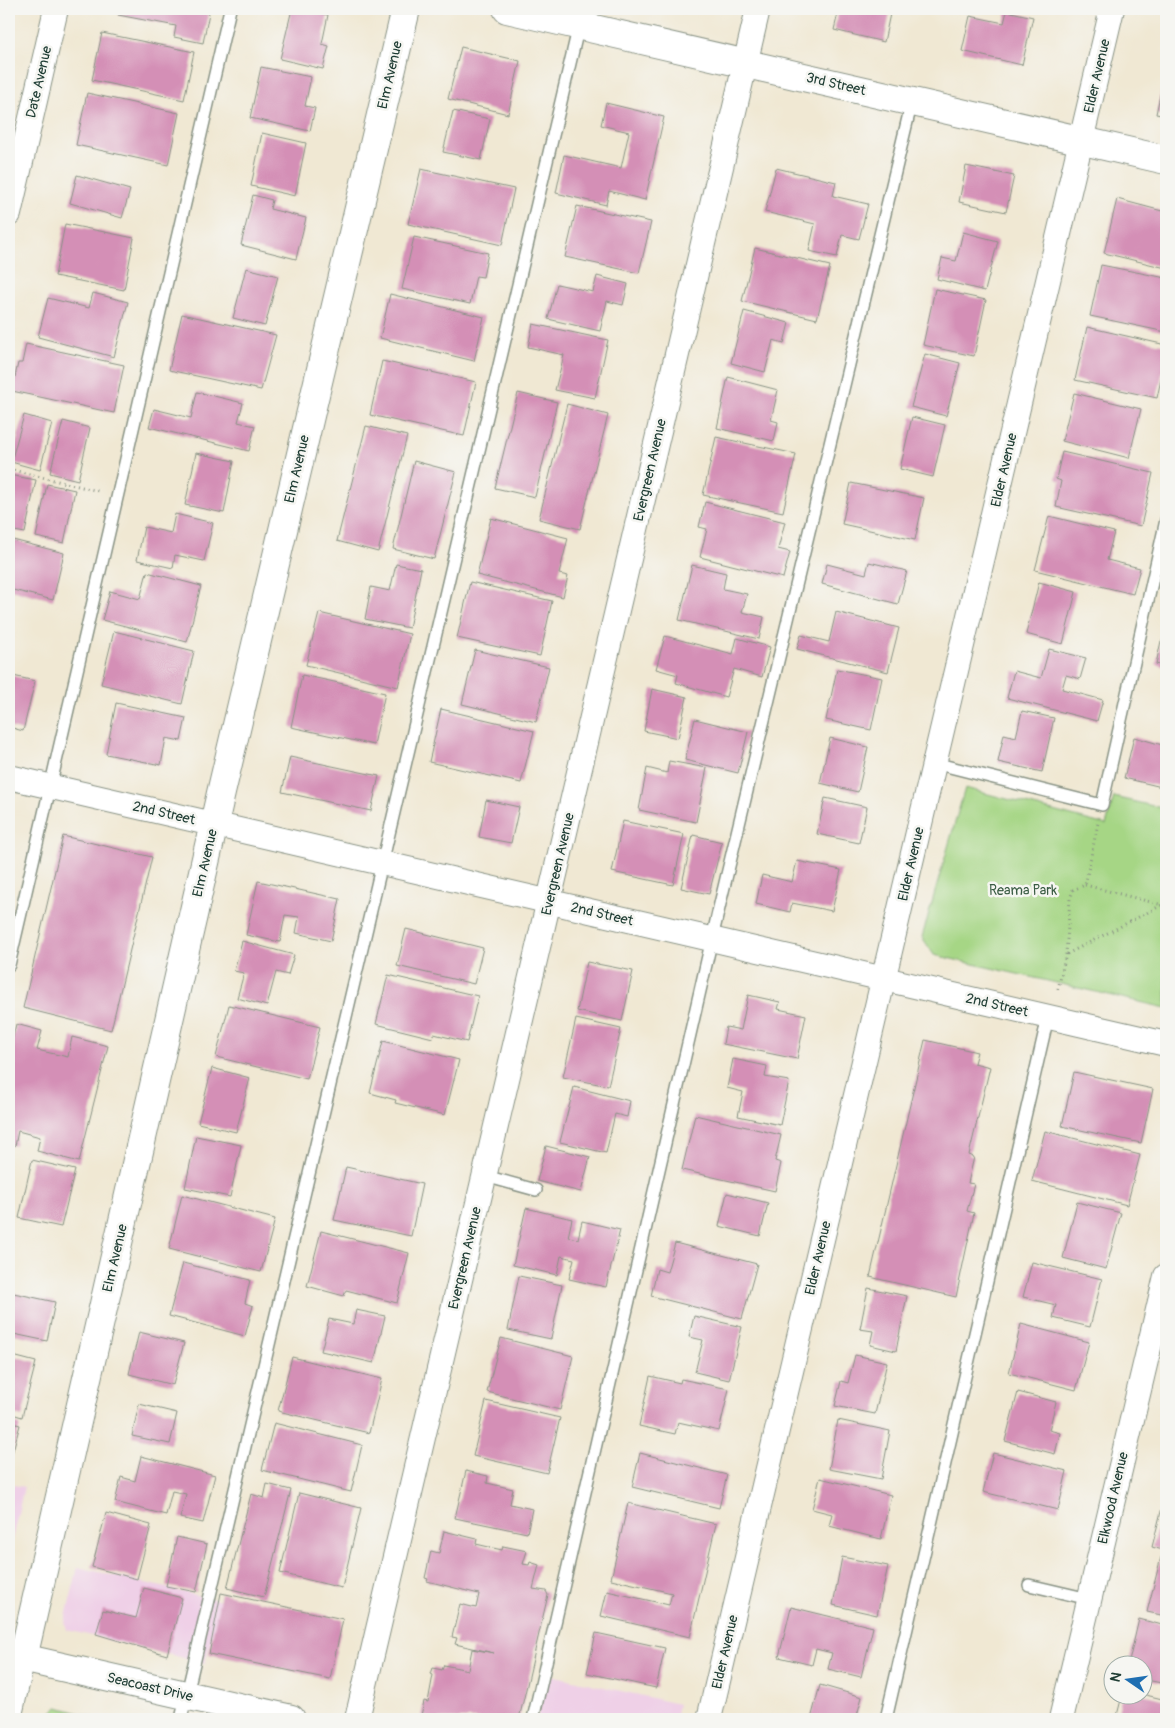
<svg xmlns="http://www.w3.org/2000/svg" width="1175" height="1728" viewBox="0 0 1175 1728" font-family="Pangolin,sans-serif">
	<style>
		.built { fill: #efd0e7 }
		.green { fill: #a6d685; stroke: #628a5c }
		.building { fill: #d48fb6 }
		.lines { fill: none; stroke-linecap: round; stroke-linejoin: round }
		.service-casing { stroke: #889284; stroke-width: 14 }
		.minor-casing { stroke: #889284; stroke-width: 26 }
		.tertiary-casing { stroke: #889284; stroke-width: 30 }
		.primary-casing { stroke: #889284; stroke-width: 30 }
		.path { stroke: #889284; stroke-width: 3; stroke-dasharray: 1 4; stroke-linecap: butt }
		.service { stroke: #fff; stroke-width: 11 }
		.minor { stroke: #fff; stroke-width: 24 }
		.tertiary { stroke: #fff; stroke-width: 28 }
		.primary { stroke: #fff; stroke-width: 28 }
		.labels { text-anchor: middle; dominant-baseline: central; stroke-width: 5; stroke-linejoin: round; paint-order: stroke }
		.street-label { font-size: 14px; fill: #1f3d34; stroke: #f6f6f2 }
		.park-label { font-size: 14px; fill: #3a5c44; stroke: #f6f6f2 }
	</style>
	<rect width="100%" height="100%" fill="#f6f6f2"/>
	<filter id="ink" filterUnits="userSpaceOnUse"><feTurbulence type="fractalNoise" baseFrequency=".02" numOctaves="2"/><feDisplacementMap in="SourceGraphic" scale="10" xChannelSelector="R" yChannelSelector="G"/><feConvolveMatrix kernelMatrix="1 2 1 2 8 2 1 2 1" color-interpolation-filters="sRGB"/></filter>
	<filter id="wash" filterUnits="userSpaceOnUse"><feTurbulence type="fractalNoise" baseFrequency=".0096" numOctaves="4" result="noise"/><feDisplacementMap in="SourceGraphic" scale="20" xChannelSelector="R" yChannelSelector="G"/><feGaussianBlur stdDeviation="1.12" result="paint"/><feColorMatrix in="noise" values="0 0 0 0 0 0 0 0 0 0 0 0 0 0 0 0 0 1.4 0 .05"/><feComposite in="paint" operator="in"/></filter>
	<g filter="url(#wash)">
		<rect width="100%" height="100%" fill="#f0e8d3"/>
		<path class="built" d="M9 1484 24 1487 9 1553Z
			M78 1567 221 1601 205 1663 67 1630 65 1621Z
			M547 1674 678 1704 675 1719H537Z"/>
		<path class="green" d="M965 788 1106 825 1114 797 1166 809V1008L934 955 922 937Z
			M58 1707 100 1719H42Z"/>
		<g id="blocks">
			<path class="building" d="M119 9H190L209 13 203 43 174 37 176 26 118 15Z
				M292 9H302L328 15 322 44 329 46 323 69 280 59Z
				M839 9H891L884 42 834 30Z
				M1007 11 1033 17 1022 65 962 51 970 16 1004 23Z
				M102 33 194 52 184 100 92 80Z
				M461 47 520 61 508 114 448 99Z
				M261 67 311 77 305 106 315 108 310 131 250 118Z
				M1165 72H1166V116L1156 114Z
				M87 93 179 113 168 165 76 145Z
				M606 103 664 117 645 200 609 191 606 205 556 193 564 155 621 168 629 132 601 125Z
				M453 111 490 119 481 160 443 152Z
				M262 133 306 143 295 196 251 186Z
				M966 166 1014 176 1006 212 959 202Z
				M776 168 836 182 833 196 868 204 859 239 842 235 837 257 809 251 815 224 765 212Z
				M421 169 514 189 502 245 408 224Z
				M77 175 130 190 122 218 70 203Z
				M253 195 272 200 270 209 306 218 296 259 241 245Z
				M1117 199 1166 212V268L1104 253Z
				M577 206 651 222 639 273 565 257Z
				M65 224 134 238 124 290 55 276Z
				M963 232 998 241 985 291 937 279 942 258 956 261Z
				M414 237 488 253 483 277 476 276 470 304 402 289Z
				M755 248 830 266 817 319 742 301Z
				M1101 265 1166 278V332L1090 316Z
				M246 268 278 276 265 326 233 318Z
				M597 276 628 284 623 305 607 301 600 331 548 319 557 284 593 292Z
				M935 289 986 300 974 356 923 345Z
				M93 293 128 302 114 357 38 337 48 298 89 308Z
				M390 294 484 317 474 361 380 338Z
				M744 311 789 323 784 343 773 340 765 372 731 363Z
				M182 314 276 335 261 390 169 370Z
				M533 324 608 340 595 398 555 390 564 355 528 347Z
				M1087 327 1166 345V356L1157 398 1075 380Z
				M26 344 124 365 114 413 12 391 18 363H22Z
				M925 354 960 363 946 416 911 407Z
				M382 361 476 382 464 436 370 415Z
				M728 377 778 390 771 420 778 422 774 441 717 428Z
				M197 392 243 403 238 422 255 426 249 451 149 427 154 409 191 418Z
				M518 393 557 402 535 497 495 488Z
				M1074 393 1141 409 1129 458 1062 441Z
				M567 404 608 415 580 529 539 519Z
				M24 415 52 423 40 470 11 462Z
				M912 417 945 425 933 477 900 469Z
				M63 421 90 428 78 480 50 473Z
				M366 426 407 436 378 552 337 541Z
				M716 437 796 454 783 512 703 495Z
				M1062 452 1153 473 1141 526 1056 507 1061 481 1056 479Z
				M196 453 234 461 224 513 185 505Z
				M414 461 456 472 434 559 393 549Z
				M9 475 36 480 25 533 9 530Z
				M851 483 924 498 915 540 842 524Z
				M47 484 75 490 64 543 36 537Z
				M705 502 785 522 778 549 790 552 783 578 700 557 707 529 699 527Z
				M175 514 213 523 204 561 175 555 173 568 137 560 144 527 171 533Z
				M1049 516 1114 532 1107 560 1140 568 1133 594 1035 570Z
				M491 518 568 538 559 574 568 576 563 597 477 575Z
				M9 539 64 553 53 600 9 589Z
				M869 562 907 571 898 604 822 584 827 564 866 574Z
				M396 564 421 569 409 628 365 619 371 587 390 591Z
				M692 565 726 573 723 589 747 594 742 612 764 617 759 639 679 620Z
				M147 572 201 586 187 642 102 620 110 591 140 599Z
				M470 582 552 601 540 656 457 638Z
				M1039 582 1076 592 1063 644 1026 634Z
				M836 612 899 628 888 672 797 649 801 635 829 642Z
				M319 613 410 634 398 687 306 665Z
				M114 631 194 651 182 704 101 684Z
				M665 636 733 654 737 638 770 647 762 677 734 669 726 697 676 683 678 675 656 669Z
				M1161 641 1166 643V667L1156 664Z
				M1049 649 1086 658 1080 679 1066 675 1062 689 1103 700 1097 721 1007 698 1014 671 1041 678Z
				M475 650 549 667 536 722 462 704Z
				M837 669 882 678 871 730 826 720Z
				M9 675 35 681 23 731 9 727Z
				M302 675 385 693 374 745 291 727Z
				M652 689 687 697 678 738 644 731Z
				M116 703 186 718 181 741 166 738 161 765 106 754Z
				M441 709 534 731 521 783 429 762Z
				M1022 711 1054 718 1042 772 998 762 1004 734 1016 737Z
				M695 719 748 732 738 773 685 760Z
				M1134 737 1166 746V788L1124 778Z
				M830 738 868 747 858 792 820 783Z
				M290 757 379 776 371 811 282 792Z
				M669 761 707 768 696 822 639 810 647 768 667 773Z
				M825 798 867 807 859 843 817 834Z
				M486 800 519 807 511 843 479 837Z
				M623 821 684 834 673 885 612 872Z
				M693 835 722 842 709 894 681 888Z
				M63 836 152 857 111 1030 23 1008Z
				M797 861 841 870 832 911 792 903 790 912 756 904 762 875 792 882Z
				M258 881 340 899 331 941 296 933 299 917 285 915 280 942 246 935Z
				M406 929 483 948 474 984 397 966Z
				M242 941 294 955 288 975 276 972 267 1006 237 998 244 973 234 971Z
				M587 962 633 971 622 1021 577 1011Z
				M388 975 478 996 467 1042 434 1034 433 1038 376 1024Z
				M748 995 780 1002 778 1009 806 1015 797 1059 723 1044 726 1027 741 1030Z
				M229 1005 320 1027 307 1079 216 1057Z
				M576 1019 621 1029 608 1086 563 1077Z
				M16 1024 42 1031 37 1050 68 1057 72 1037 108 1046 79 1162 37 1151 40 1137 18 1131 15 1146 9 1144V1054Z
				M925 1040 977 1052 974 1063 990 1067 969 1155 974 1157 968 1183 974 1184 967 1211 974 1213 956 1297 870 1277Z
				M383 1041 459 1060 445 1115 395 1103 396 1100 370 1093Z
				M733 1059 767 1066 765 1077 789 1081 780 1125 738 1116 743 1092 727 1088Z
				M212 1068 250 1078 236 1132 198 1123Z
				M1074 1072 1153 1089 1141 1143 1062 1126Z
				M574 1087 630 1101 627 1117 615 1114 606 1153 560 1142Z
				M695 1115 781 1135 775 1161 781 1163 775 1191 682 1170Z
				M1045 1131 1140 1155 1127 1205 1032 1181Z
				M196 1136 241 1145 230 1197 185 1188Z
				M546 1146 590 1157 581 1192 537 1181Z
				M32 1160 75 1170 61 1227 19 1218Z
				M346 1167 422 1184 411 1236 334 1220Z
				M727 1193 768 1203 760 1236 719 1226Z
				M182 1195 275 1219 261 1272 169 1249Z
				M1077 1202 1121 1213 1106 1269 1063 1258Z
				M526 1208 572 1219 568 1237 578 1239 582 1221 620 1230 606 1287 569 1279 574 1259 561 1256 557 1275 513 1265Z
				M321 1231 409 1253 397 1303 346 1290 344 1296 307 1286Z
				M675 1243 757 1264 742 1319 651 1296 657 1269 667 1272Z
				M1032 1262 1102 1279 1090 1327 1053 1318 1056 1305 1023 1297Z
				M183 1263 250 1280 245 1303 253 1306 245 1336 169 1316Z
				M519 1276 562 1285 551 1339 508 1330Z
				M868 1288 907 1296 896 1351 870 1345 873 1331 860 1329Z
				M9 1292 55 1302 47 1341 9 1333Z
				M356 1310 385 1316 374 1363 321 1351 329 1319 353 1324Z
				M694 1316 742 1327 729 1380 695 1372 703 1340 689 1337Z
				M1021 1324 1089 1342 1076 1390 1009 1373Z
				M139 1332 184 1343 173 1385 129 1374Z
				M501 1338 573 1356 560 1410 487 1392Z
				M9 1355 36 1362 22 1417 9 1413Z
				M855 1355 887 1362 875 1414 835 1406 841 1381 848 1383Z
				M292 1357 382 1379 369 1433 278 1411Z
				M650 1376 680 1383 681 1379 729 1389 719 1431 678 1422 675 1434 639 1426Z
				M1018 1392 1056 1402 1049 1430 1060 1433 1055 1454 1005 1441Z
				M486 1401 560 1418 547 1473 473 1456Z
				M139 1404 177 1413 170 1444 132 1436Z
				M838 1420 890 1431 881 1479 829 1469Z
				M9 1422 20 1425 9 1465Z
				M274 1423 362 1445 351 1492 262 1470Z
				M640 1453 727 1475 719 1508 632 1487Z
				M993 1453 1067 1471 1058 1510 983 1492Z
				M141 1456 215 1475 203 1523 180 1518 186 1494 172 1491 166 1515 115 1502 121 1477 135 1481Z
				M466 1471 488 1476 487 1483 513 1489 510 1504 532 1509 527 1533 455 1518Z
				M820 1478 891 1495 881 1539 829 1526 832 1514 812 1509Z
				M267 1484 291 1490 264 1597 227 1588 251 1494 264 1498Z
				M1166 1492V1551L1152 1547Z
				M299 1493 361 1508 342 1588 280 1573Z
				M628 1503 716 1524 690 1637 601 1616 607 1591 669 1605 672 1593 611 1579Z
				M106 1513 151 1525 137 1579 92 1567Z
				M444 1531 477 1539 476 1544 502 1550 503 1546 527 1551 523 1564 529 1565 530 1562 539 1565 533 1589 546 1591 548 1595 519 1719H436L421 1716 424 1701 428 1702 433 1675 431 1674 433 1668 442 1670 444 1665 468 1670 472 1649 494 1653 455 1644 457 1638 452 1637 460 1604 476 1608 479 1594 427 1581 428 1579 425 1578 431 1551 439 1553Z
				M177 1537 207 1544 196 1592 166 1586Z
				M842 1557 888 1566 877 1615 833 1605Z
				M1161 1557 1166 1559V1616L1147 1612Z
				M144 1588 182 1598 167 1655 96 1634 103 1610 136 1618Z
				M221 1593 343 1619 330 1679 209 1654Z
				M791 1607 873 1627 861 1677 828 1669 832 1653 816 1649 812 1665 779 1657Z
				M1139 1619 1166 1626V1684L1142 1679V1666H1128Z
				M596 1633 665 1648 656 1688 587 1673Z
				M820 1685 862 1697 856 1719H811Z
				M1142 1694 1166 1700 1165 1719H1116L1122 1696H1142Z"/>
		</g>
	</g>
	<g filter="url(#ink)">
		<use href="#blocks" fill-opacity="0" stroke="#889284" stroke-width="1"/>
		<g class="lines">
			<defs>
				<path id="service" d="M934 763 1102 805 1166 520
					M9 965 230 9
					M485 1176 536 1190
					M1029 1585 1089 1599
					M181 1719 579 25
					M533 1719 719 908 912 101
					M886 1719 1048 1017"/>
				<path id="minor" d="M9 214 56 9
					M9 777 1166 1044
					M9 1719 23 1658
					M357 1719 758 9
					M709 1719 1112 9
					M1061 1719 1166 1276"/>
				<path id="tertiary" d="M507 9 1166 160
					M23 1658 221 793 406 9"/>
				<path id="primary" d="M9 1655 291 1719"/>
			</defs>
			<use href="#service" class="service-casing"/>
			<use href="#minor" class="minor-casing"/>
			<use href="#tertiary" class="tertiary-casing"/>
			<use href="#primary" class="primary-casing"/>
			<path class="path" d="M9 469 98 491
				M1085 885 1166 906
				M1067 954 1162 905
				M1058 989 1066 954 1070 899 1073 890 1085 885 1098 823"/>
			<use href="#service" class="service"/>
			<use href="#minor" class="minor"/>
			<use href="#tertiary" class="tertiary"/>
			<use href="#primary" class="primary"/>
		</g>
	</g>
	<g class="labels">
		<g class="street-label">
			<text transform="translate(390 75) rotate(-77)">Elm Avenue</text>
			<text transform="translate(1097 76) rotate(-77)">Elder Avenue</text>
			<text transform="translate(39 82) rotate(-77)">Date Avenue</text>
			<text transform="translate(836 84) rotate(13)">3rd Street</text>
			<text transform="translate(297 469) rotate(-77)">Elm Avenue</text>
			<text transform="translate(650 470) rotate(-77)">Evergreen Avenue</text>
			<text transform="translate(1004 470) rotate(-77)">Elder Avenue</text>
			<text transform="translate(164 813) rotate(13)">2nd Street</text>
			<text transform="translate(205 863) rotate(-77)">Elm Avenue</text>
			<text transform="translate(558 864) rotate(-77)">Evergreen Avenue</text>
			<text transform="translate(911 864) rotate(-77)">Elder Avenue</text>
			<text transform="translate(602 914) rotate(13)">2nd Street</text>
			<text transform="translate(997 1005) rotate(13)">2nd Street</text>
			<text transform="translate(115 1258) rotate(-77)">Elm Avenue</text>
			<text transform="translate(465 1258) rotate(-77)">Evergreen Avenue</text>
			<text transform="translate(818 1258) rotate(-77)">Elder Avenue</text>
			<text transform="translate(1113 1498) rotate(-77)">Elkwood Avenue</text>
			<text transform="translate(725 1652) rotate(-77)">Elder Avenue</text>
			<text transform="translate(150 1687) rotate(13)">Seacoast Drive</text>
		</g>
		<g class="park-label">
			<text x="1023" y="890">Reama Park</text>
		</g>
	</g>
	<rect width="1175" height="1728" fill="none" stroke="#f6f6f2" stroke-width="30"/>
	<g transform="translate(1128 1680) rotate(283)"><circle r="24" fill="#f6f6f2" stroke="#a0aca6"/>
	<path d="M0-4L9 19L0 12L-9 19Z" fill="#1f6fb2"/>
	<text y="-8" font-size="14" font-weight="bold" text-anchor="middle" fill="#1f3d34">N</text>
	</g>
</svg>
